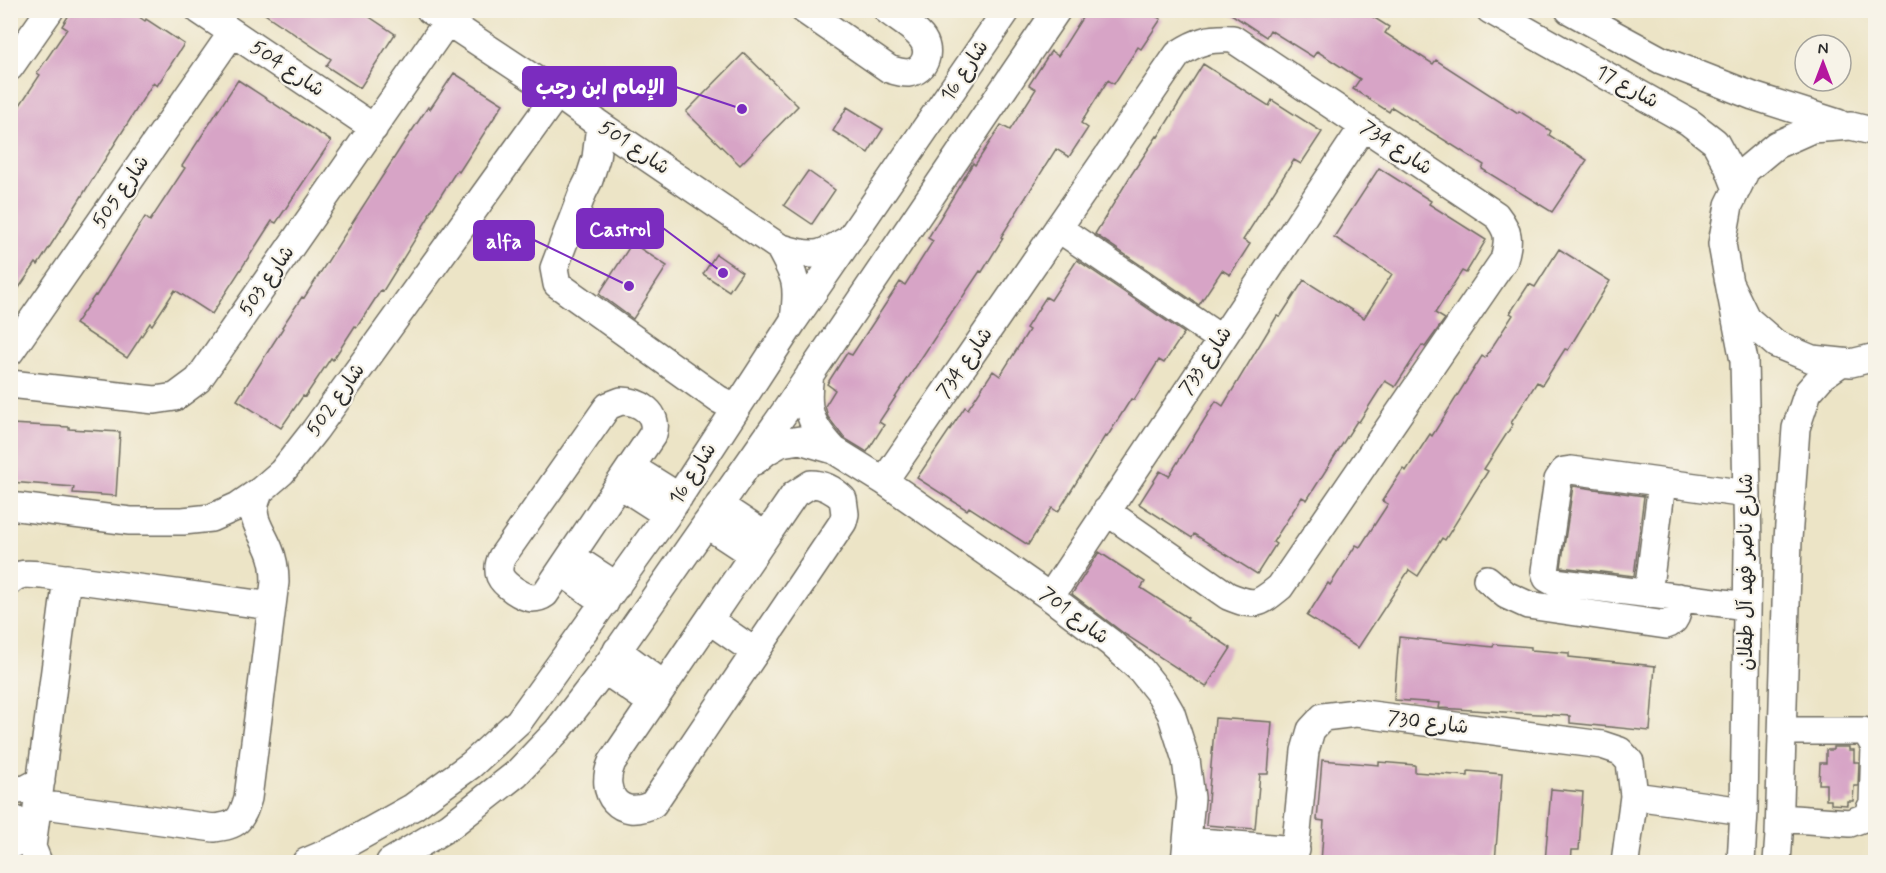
<svg xmlns="http://www.w3.org/2000/svg" width="1886" height="873" viewBox="0 0 1886 873" font-family="Mynerve,'Playpen Sans Arabic',sans-serif">
	<style>
		.building { fill: #d7a4c6 }
		.lines { fill: none; stroke-linecap: round; stroke-linejoin: round }
		.minor-casing { stroke: #6f6c61; stroke-width: 30 }
		.minor { stroke: #fff; stroke-width: 27 }
		.labels { text-anchor: middle; dominant-baseline: central; stroke-width: 4.5; stroke-linejoin: round; paint-order: stroke }
		.street-label { font-size: 20px; fill: #2b2b2b; stroke: #f7f3e8 }
		.leader { fill: none; stroke: #7b2cbf; stroke-width: 2 }
		.callout-dot { fill: #7b2cbf; stroke: #f7f3e8; stroke-width: 2 }
		.callout { fill: #7b2cbf; stroke: #7b2cbf; stroke-width: 2 }
		.callout-label { font-size: 21px; text-anchor: middle; font-weight: bold; fill: #fff }
	</style>
	<rect width="100%" height="100%" fill="#f7f3e8"/>
	<filter id="ink" filterUnits="userSpaceOnUse"><feTurbulence type="fractalNoise" baseFrequency=".0167" numOctaves="2"/><feDisplacementMap in="SourceGraphic" scale="12" xChannelSelector="R" yChannelSelector="G"/><feConvolveMatrix kernelMatrix="1 2 1 2 8 2 1 2 1" color-interpolation-filters="sRGB"/></filter>
	<filter id="wash" filterUnits="userSpaceOnUse"><feTurbulence type="fractalNoise" baseFrequency=".008" numOctaves="4" result="noise"/><feDisplacementMap in="SourceGraphic" scale="24" xChannelSelector="R" yChannelSelector="G"/><feGaussianBlur stdDeviation="1.35" result="paint"/><feColorMatrix in="noise" values="0 0 0 0 0 0 0 0 0 0 0 0 0 0 0 0 0 1.4 0 .05"/><feComposite in="paint" operator="in"/></filter>
	<g filter="url(#wash)">
		<rect width="100%" height="100%" fill="#ece4c6"/>
		<g id="blocks">
			<path class="building" d="M72 10H129L145 21 146 19 184 44 157 86 153 83 63 226 38 265 36 263 10 301V120L40 75 37 73 67 29 62 26Z
				M259 10H359L395 34 360 88 326 66 331 59Z
				M1087 10H1158L1155 16 1161 19 1141 49 1138 47 1114 84 1108 80 1081 123 1088 128 1069 157 1056 149 1001 237 1003 238 982 272 980 271 956 307H955L879 422 884 425 867 452 844 438 828 417 825 406 835 390 827 384 847 353 852 355 900 282 905 285 933 241 928 238 973 163 975 165 1001 125 1010 130 1036 89 1029 85 1051 51 1058 56Z
				M1225 10H1362L1389 27 1385 33 1433 64 1436 60 1518 113 1519 111 1551 131 1549 135 1587 160 1552 212 1482 169 1484 165 1392 107 1389 112 1353 89 1360 79 1317 51 1313 57 1270 30 1266 37Z
				M744 53 798 106 740 165 686 112Z
				M1203 64 1269 106 1272 100 1322 132 1301 164 1294 160 1243 240 1250 244 1230 275 1222 270 1199 305 1095 234 1131 175 1157 136 1158 137Z
				M454 73 503 104 459 172 457 170 429 214 430 215 383 291 381 290 357 327 355 326 333 360 331 358 305 397 303 396 281 428 237 400 283 328 282 327 302 297 304 298 405 141 428 107 430 109Z
				M238 80 331 141 276 223 272 221 212 314 175 290 152 325 150 323 127 358 75 324 95 295 96 296 145 217 150 221 185 168 182 166Z
				M847 107 883 129 868 153 833 131Z
				M1379 168 1431 201 1429 204 1486 240 1466 273 1462 271 1435 313 1445 319 1425 347 1422 345 1395 387 1385 381 1359 422 1357 421 1307 500 1302 497 1273 542 1276 544 1257 574 1194 534 1192 538 1139 504 1160 471 1169 476 1216 401 1223 406 1277 316 1280 317 1304 280 1364 318 1392 274 1334 237Z
				M808 171 835 190 812 224 784 205Z
				M632 243 667 266 633 319 599 294Z
				M1559 249 1610 281 1568 350 1565 349 1542 385 1537 382 1511 423 1513 424 1484 469 1488 471 1445 540 1442 538 1418 576 1409 570 1358 648 1307 616 1328 583 1330 585 1356 545 1360 547 1388 504 1382 501 1403 469 1406 471 1430 434 1432 436 1482 356 1485 358 1513 315 1510 313 1529 284 1535 287Z
				M716 254 742 272 729 291 703 274Z
				M1077 260 1184 333 1164 363 1159 360 1134 400 1131 399 1107 437 1105 436 1058 512 1052 508 1028 545 969 507 967 510 917 478 965 407 968 409 993 371 1000 376 1029 330 1026 328 1046 297 1051 300Z
				M10 424 69 427V429L120 432 116 496 73 493 74 487 10 482Z
				M1573 486 1644 496 1634 576 1561 567Z
				M1099 552 1145 582 1141 588 1188 618 1187 620 1231 648 1206 687 1126 635 1072 594Z
				M1399 637 1493 647 1494 644 1531 647V650L1569 653V657L1655 666 1650 731 1570 723V716L1439 708 1440 703 1394 700Z
				M1215 718 1272 722 1268 774H1260L1255 829 1206 825Z
				M1833 747H1849V750H1854V762H1859L1858 786H1854L1853 801H1847V805L1831 804V800H1826V784H1819L1820 763H1826V750H1833Z
				M1322 760 1379 765V762L1415 765V772L1468 776V771L1502 774 1495 862H1321L1324 821 1317 820Z
				M1551 789 1583 792 1579 850H1572L1571 862H1545Z"/>
		</g>
	</g>
	<g filter="url(#ink)">
		<use href="#blocks" fill-opacity="0" stroke="#6f6c61" stroke-width="1.5"/>
		<g class="lines">
			<defs>
				<path id="minor" d="M199 10 374 128
					M430 10 557 94 600 125 779 247C813 258 819 257 849 239
					M804 10 889 69C895 71 902 73 908 73 926 71 932 50 921 37 912 26 898 19 887 10
					M1490 10 1689 122 1715 142 1728 166 1737 189
					M1569 10 1661 60 1753 96 1838 123
					M10 67 50 10
					M600 125 596 158 589 180 583 192 554 268 557 284 718 399 736 408
					M1876 132 1851 126 1812 129 1776 145 1746 170 1729 205 1722 244 1729 283 1746 318 1776 344 1812 359 1851 363 1876 357
					M1058 228 1221 339
					M779 247C796 278 799 283 794 319
					M1729 283 1744 361 1746 448 1748 551 1744 811 1741 862
					M10 352 232 33
					M810 374C805 410 809 423 834 450
					M10 384 155 400 175 397 198 380 447 22
					M621 401C639 401 660 413 653 434L545 594C541 597 537 598 532 598 522 597 504 585 500 576 498 570 499 563 502 557L608 406Z
					M755 461 767 451 781 443 800 440 834 450 884 481 1050 597 1111 643 1141 670 1160 694 1171 713 1186 760 1191 798 1185 862
					M631 467 679 497
					M884 481 1178 54C1198 41 1209 38 1233 39L1496 215C1510 233 1509 238 1504 260L1280 587C1258 605 1255 607 1228 596L1106 511
					M619 484 667 515
					M811 484C824 484 834 490 843 499L845 514 843 522 653 804C620 821 598 793 612 762L794 495Z
					M1747 494 1571 470 1564 471 1558 480 1545 571 1547 578 1554 582 1747 606
					M719 505 766 536
					M10 506 130 521H183L211 518 238 506 260 491 282 472 315 430 557 94
					M706 524 753 555
					M571 556 617 586
					M561 571 605 603
					M1487 579 1506 595 1528 605 1666 625C1679 621 1677 609 1679 597
					M10 581C19 572 30 574 42 575L272 606
					M1648 594 1662 483
					M1050 597 1363 127
					M709 620 755 652
					M617 650 664 685
					M604 670 652 703
					M10 791 26 789 41 781
					M1634 796 1744 811
					M38 804 214 828C238 825 241 821 248 798L275 582C275 570 274 560 269 549 259 525 247 517 260 491
					M1780 818 1850 823 1866 817 1873 803 1875 747 1868 735 1863 731H1783
					M1188 841 1296 850
					M10 846 14 819
					M38 862 32 847 67 578
					M306 862 341 847 413 807 471 765 519 721 667 515 794 320 1007 10
					M390 862 450 826 516 774 558 730 604 670 786 410 1057 10
					M1294 862 1305 751 1311 730 1323 717 1356 713 1602 745 1620 751 1630 762 1634 796 1625 862
					M1777 862 1779 835 1788 539 1796 428 1808 392 1823 375 1842 362"/>
			</defs>
			<use href="#minor" class="minor-casing"/>
			<use href="#minor" class="minor"/>
		</g>
	</g>
	<g class="labels">
		<g class="street-label">
			<text transform="translate(287 69) rotate(34)">شارع 504</text>
			<text transform="translate(965 71) rotate(-56)">شارع 16</text>
			<text transform="translate(1627 87) rotate(29)">شارع 17</text>
			<text transform="translate(634 148) rotate(34)">شارع 501</text>
			<text transform="translate(1396 148) rotate(34)">شارع 734</text>
			<text transform="translate(121 192) rotate(-55)">شارع 505</text>
			<text transform="translate(267 281) rotate(-55)">شارع 503</text>
			<text transform="translate(1206 361) rotate(-56)">شارع 733</text>
			<text transform="translate(965 363) rotate(-55)">شارع 734</text>
			<text transform="translate(336 400) rotate(-54)">شارع 502</text>
			<text transform="translate(693 474) rotate(-57)">شارع 16</text>
			<text transform="translate(1746 572) rotate(-90)">شارع ناصر فهد آل طفلان</text>
			<text transform="translate(1074 616) rotate(37)">شارع 701</text>
			<text transform="translate(1428 723) rotate(7)">شارع 730</text>
		</g>
	</g>
	<path class="leader" d="M742 109L676 87M723 273L663 228M629 286L534 240"/>
	<g class="callout-dot">
		<circle cx="742" cy="109" r="6"/>
		<circle cx="723" cy="273" r="6"/>
		<circle cx="629" cy="286" r="6"/>
	</g>
	<g class="callout">
		<rect x="523" y="67" width="153" height="39" rx="6"/>
		<rect x="577" y="209" width="86" height="39" rx="6"/>
		<rect x="474" y="221" width="60" height="39" rx="6"/>
	</g>
	<g class="callout-label">
		<text x="600" y="94">الإمام ابن رجب</text>
		<text x="620" y="236">Castrol</text>
		<text x="504" y="248">alfa</text>
	</g>
	<rect width="1886" height="873" fill="none" stroke="#f7f3e8" stroke-width="36"/>
	<g transform="translate(1823 63)"><circle r="28" fill="#f7f3e8" stroke="#a5a39c" stroke-width="1.5"/>
	<path d="M0-4.5L10 22L0 15L-10 22Z" fill="#b5179e"/>
	<text y="-9" font-size="16" font-weight="bold" text-anchor="middle" fill="#2b2b2b">N</text>
	</g>
</svg>
